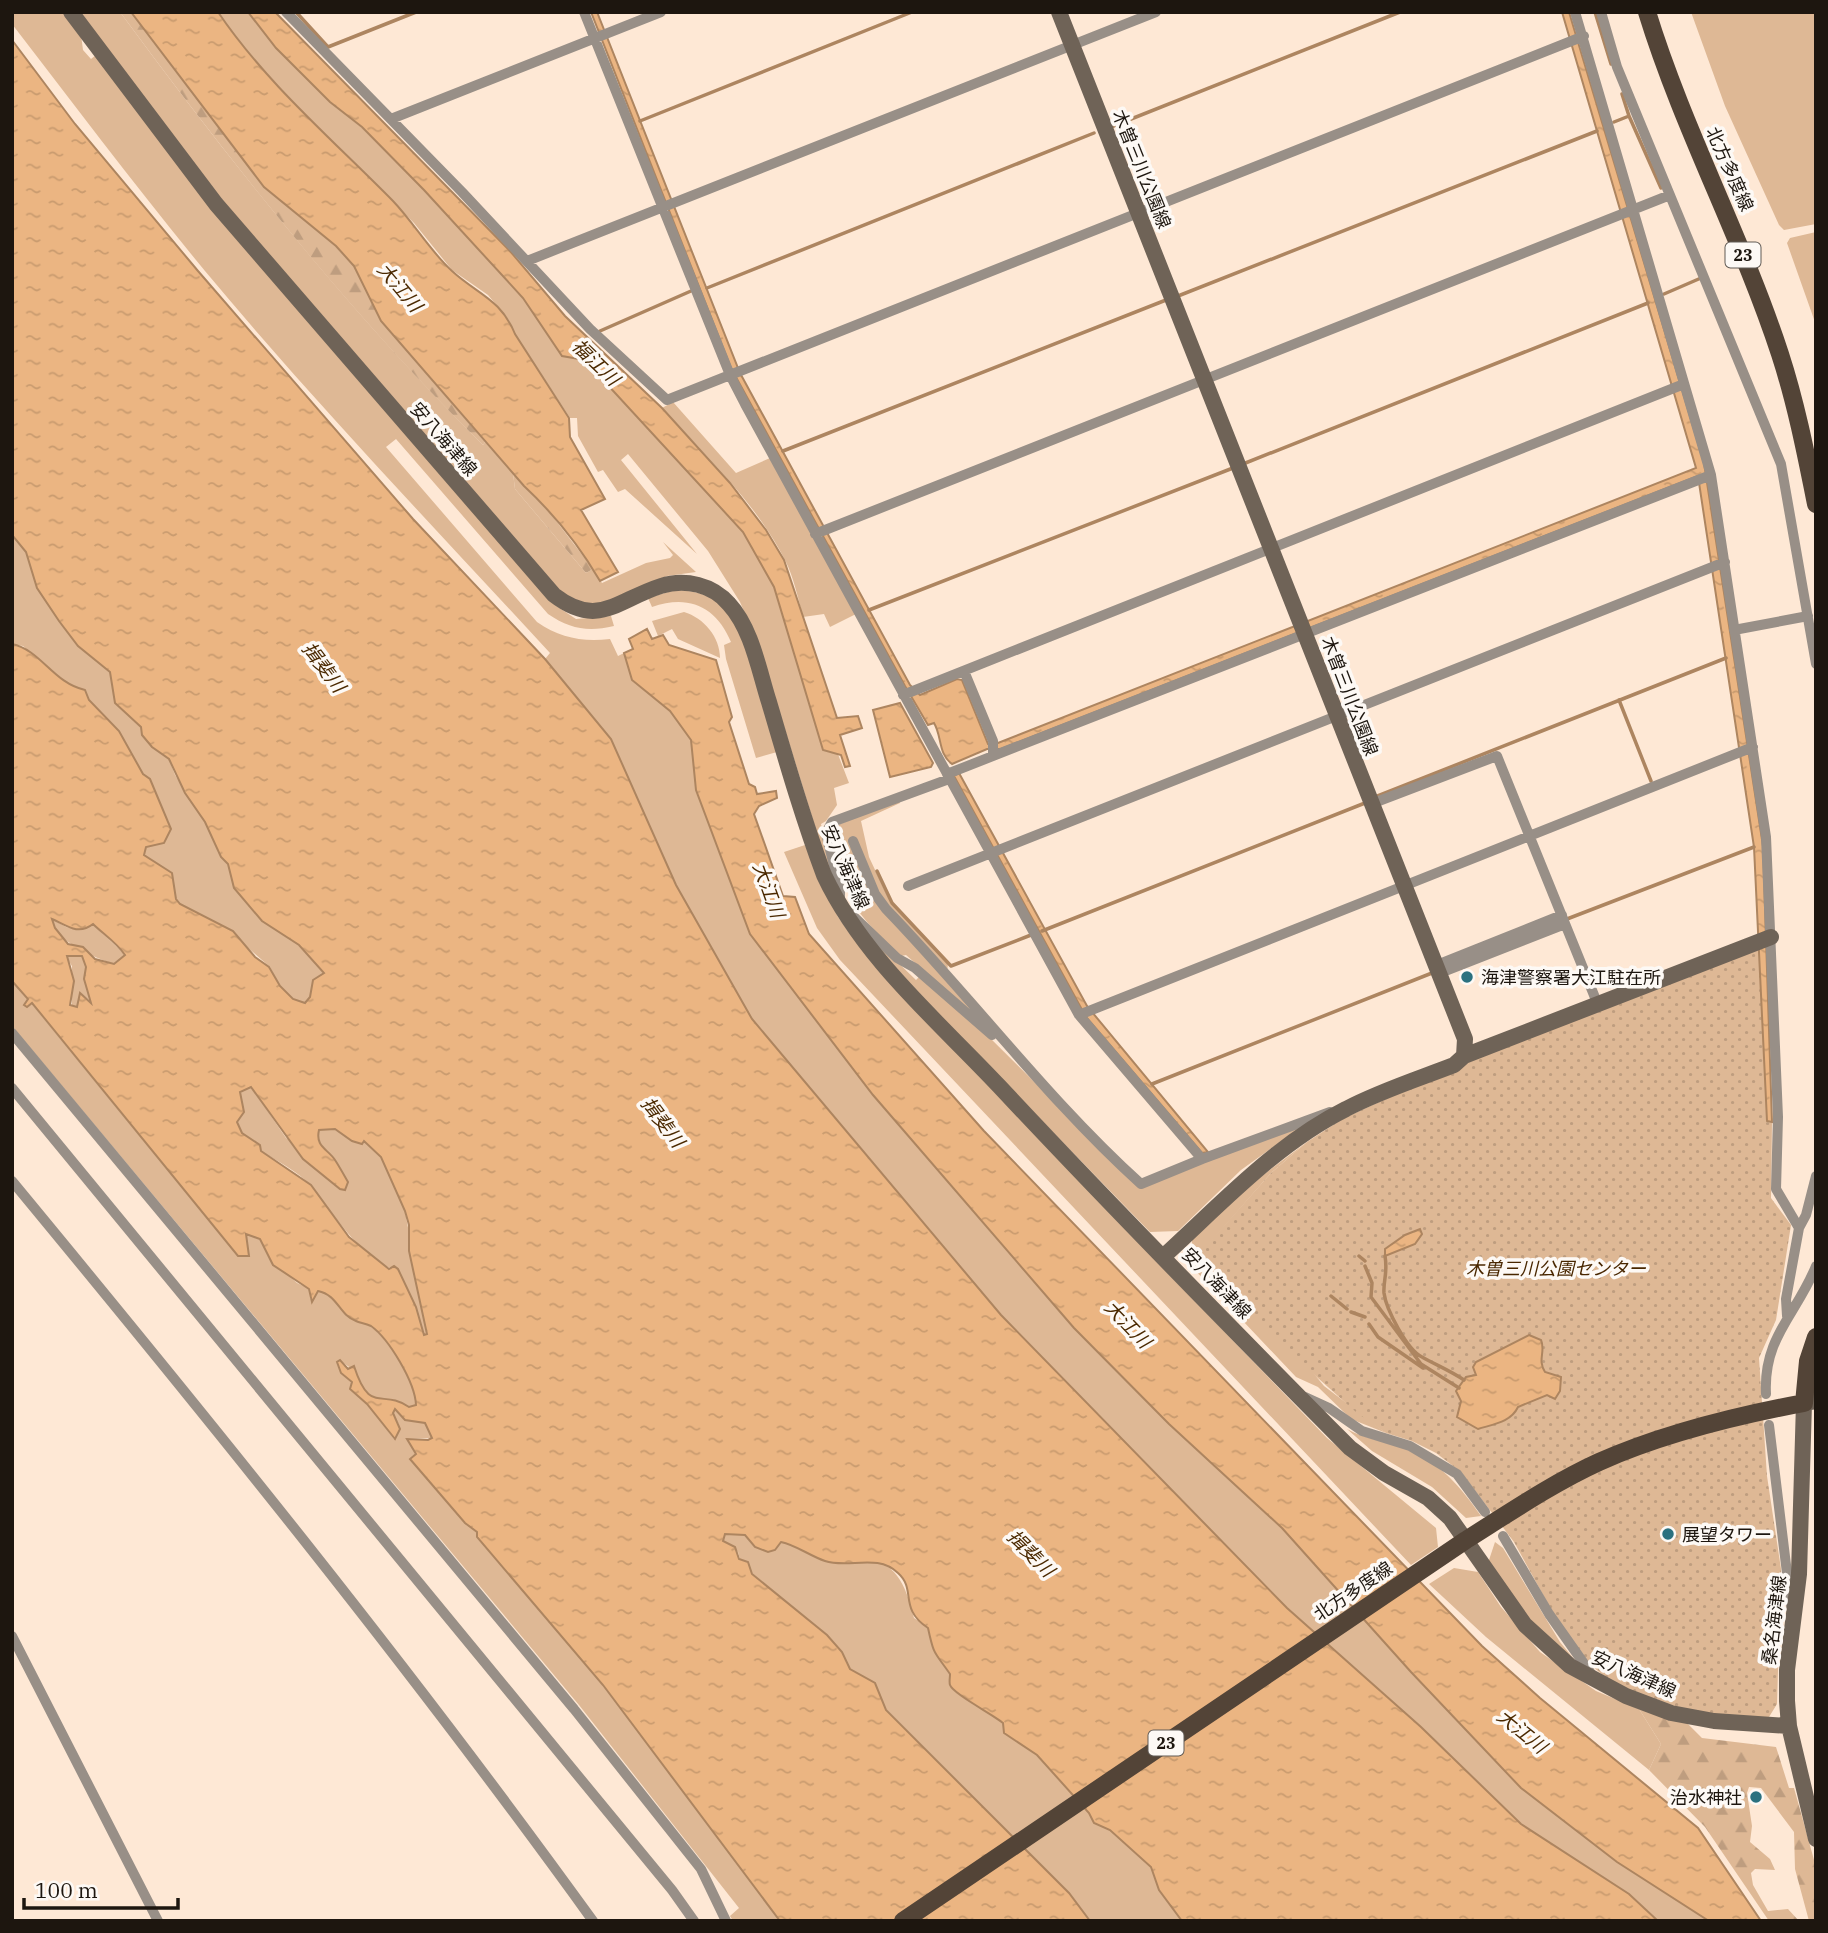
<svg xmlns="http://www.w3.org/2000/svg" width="1828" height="1933" viewBox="0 0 1828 1933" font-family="'IBM Plex Serif','Noto Sans JP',serif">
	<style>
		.grass { fill: #deb895 }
		.forest { fill: url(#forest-firs) }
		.park { fill: url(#park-dots) }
		.water { fill: url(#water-ripples); stroke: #ad8560; stroke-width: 2; fill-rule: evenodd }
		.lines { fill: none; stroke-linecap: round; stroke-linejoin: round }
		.stream { stroke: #ad8560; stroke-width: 3.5 }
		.street { stroke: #988f87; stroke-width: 10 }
		.secondary { stroke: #6f6357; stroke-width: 16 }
		.primary { stroke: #534437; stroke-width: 18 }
		.poi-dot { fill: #2b717f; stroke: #fdf9f5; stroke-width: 2.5 }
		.labels { text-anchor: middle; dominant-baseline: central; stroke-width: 7; stroke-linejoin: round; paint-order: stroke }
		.shield { fill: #fdf9f5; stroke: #605a54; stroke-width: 2 }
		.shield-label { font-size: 16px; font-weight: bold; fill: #1d160f }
		.street-label { font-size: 18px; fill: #1d160f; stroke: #fdf9f5 }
		.poi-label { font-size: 18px; fill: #1d160f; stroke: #fdf9f5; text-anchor: start }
		.park-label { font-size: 18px; font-style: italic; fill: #492700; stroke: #fdf9f5 }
		.water-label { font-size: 19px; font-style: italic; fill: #4b2900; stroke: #fdf9f5 }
	</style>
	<defs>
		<pattern id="forest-firs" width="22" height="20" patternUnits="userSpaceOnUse" patternTransform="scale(1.75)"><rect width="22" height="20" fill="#deb895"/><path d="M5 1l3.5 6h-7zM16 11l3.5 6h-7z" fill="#be9d7f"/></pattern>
		<pattern id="park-dots" width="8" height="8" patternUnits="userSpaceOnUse" patternTransform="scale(1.75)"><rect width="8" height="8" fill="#deb895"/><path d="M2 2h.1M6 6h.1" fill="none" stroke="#be9d7f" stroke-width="1.8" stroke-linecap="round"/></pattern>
		<pattern id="water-ripples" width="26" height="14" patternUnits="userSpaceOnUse" patternTransform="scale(1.75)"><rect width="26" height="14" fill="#ebb582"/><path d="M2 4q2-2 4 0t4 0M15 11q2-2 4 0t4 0" fill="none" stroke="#c99b6f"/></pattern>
	</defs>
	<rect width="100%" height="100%" fill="#fee8d5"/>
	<path class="grass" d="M12 12H64L81 35 83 50 91 59 96 55 555 605 576 619 611 616 614 626C588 632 570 629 548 614L396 439 386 447 537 622C560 638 582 642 610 639L618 656 624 653 632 680 670 711 691 740 696 790 750 934 873 1095 957 1192 1074 1328 1169 1424 1282 1528 1411 1672 1709 1921H1658L1629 1894 1521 1824 1421 1727 1287 1608 1001 1315 752 1019 676 885 611 739 545 659 550 653C434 527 315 403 205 271 139 191 76 107 12 24Z
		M78 12H120C232 164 349 312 483 445L485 442 513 473 515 489 586 573 593 569 602 583 646 563 670 558 673 555 663 542 696 572 667 576 602 605 581 604 554 589 220 200Z
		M218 12H248L276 48 330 102 361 127 424 190 523 298 562 355 579 359 605 382 743 532 774 587 849 783 834 788 837 805 826 821 821 824 836 887 830 875 760 649 740 602 708 551 628 454 621 460 697 554 625 489 618 492 603 470 598 472 578 436 577 418H570L515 334 509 320 488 295 452 270 414 223 270 79 249 56Z
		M1691 12H1816V224L1784 230 1779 225 1725 106Z
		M1816 232V325L1787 243 1790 238Z
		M673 402 736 473 770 458 856 614 830 627 824 614 803 617C798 598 794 578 785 560 756 503 705 455 662 408Z
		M12 535 26 552 37 588 59 621 78 646 110 672 114 696 123 711 141 727 142 735 152 747 169 759 175 775 205 822 221 857 228 864 234 888 262 921 293 939 322 970 324 974 313 980 310 997 304 1003 293 999 280 987 270 967 223 926 180 904 176 899 172 873 144 855 146 847 159 844 169 822 157 802 150 780 143 774 125 741 89 700 79 689 65 685 23 646 12 644Z
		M675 590C695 590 715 596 728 612 755 647 765 710 777 752L756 758 726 659 724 645 731 642C716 606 688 594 652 607L648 598Z
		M684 612C704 618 720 637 720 658L678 639 672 629 658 636 652 621Z
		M899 800 900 803 861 821 869 857 891 904 948 963 947 974 871 894 982 1022 906 955 901 956C851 909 846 900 831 832L835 826Z
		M805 845 838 917 850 934 1156 1261 1327 1438 1436 1528 1438 1547 1411 1565 840 960 817 928 784 852Z
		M52 919 66 927 81 930 93 924 125 955 114 964C96 958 52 940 52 919Z
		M855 921 916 980 920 976 979 1027 1141 1188 1311 1120 1241 1170 1178 1231 1150 1232 880 954Z
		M82 956 86 967 84 979 92 1002 80 993 77 1007H72V966L66 957Z
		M12 981 28 999 24 1004 27 1007 31 1003 238 1256 248 1250 246 1234 260 1239 269 1258 297 1283 310 1289V1299L318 1291C334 1295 337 1304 347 1314 354 1319 364 1322 371 1327 390 1340 415 1383 417 1405L409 1407C389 1393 360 1407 355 1371L339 1360 337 1362 341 1373 352 1382 350 1389 367 1404 394 1439 399 1425 393 1413 395 1409 405 1420 425 1423 432 1438 408 1439 416 1454 411 1460 465 1523 477 1532V1537L603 1685 780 1921H733L730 1916 739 1908 579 1705 12 1026Z
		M251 1087 286 1138 340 1171C338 1167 337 1163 335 1160 327 1148 315 1147 319 1130L335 1129 352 1141 361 1144 364 1141 381 1157 405 1211 427 1334 424 1335 416 1307 398 1269C368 1269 329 1207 311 1186 299 1172 277 1161 261 1151L259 1145 242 1133 237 1122 241 1115 240 1092Z
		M1307 1142 1271 1173 1208 1245 1324 1386 1386 1433 1351 1419 1318 1387 1296 1377 1191 1266 1192 1240 1247 1187Z
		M1347 1429C1367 1440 1384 1440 1404 1448 1440 1462 1460 1486 1481 1516L1466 1518 1432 1487 1372 1451Z
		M725 1533 745 1535 751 1543 775 1550 781 1542C796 1545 810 1555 825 1561 835 1564 851 1562 862 1561 898 1558 907 1591 914 1618L928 1627C934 1655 934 1651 950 1674 950 1678 949 1682 950 1686 953 1694 994 1715 1003 1723L1004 1733 1037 1755 1089 1813 1094 1823 1110 1830 1151 1867 1167 1901 1182 1921H1090L1069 1893 886 1709 875 1683 850 1669 842 1652 827 1635 764 1587 740 1559 738 1552 723 1541Z
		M1495 1542 1503 1548 1560 1642 1578 1664 1531 1623 1488 1563Z
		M1454 1568 1478 1572 1501 1607 1540 1652 1596 1691 1639 1709 1661 1744 1649 1770 1486 1637 1429 1584Z"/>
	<path class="forest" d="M120 12H131L264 187 336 246 354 266 381 321 485 442 483 445C349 313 232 164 120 12Z
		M513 473 544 505 593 569 586 573 515 489Z
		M1639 1709 1687 1723 1702 1738 1776 1747 1789 1788H1794L1816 1867V1921H1809L1795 1869 1794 1832 1761 1788 1749 1787 1747 1793 1752 1826 1750 1842 1770 1859 1775 1870 1755 1869 1751 1873 1753 1885 1768 1911 1788 1909 1799 1921H1769L1705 1827 1649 1770 1661 1744Z"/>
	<path class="park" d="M1759 947 1767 1120 1772 1122 1771 1198 1791 1225 1776 1320 1759 1358 1767 1476 1781 1569 1777 1704 1769 1717 1757 1720 1670 1708 1614 1685 1591 1665 1558 1622 1514 1542 1461 1472 1436 1453 1412 1441 1386 1433 1357 1413 1300 1362 1199 1254 1271 1173 1307 1142 1344 1118 1481 1056Z"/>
	<path class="water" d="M131 12H218C266 83 333 140 393 201 414 223 430 251 452 271 477 294 501 299 515 334L569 418 570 437 605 499 581 510 618 572 600 581C579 545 554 514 524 486L381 321 354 266 336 246 264 187Z
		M248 12H275L510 251 565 316 662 408 730 483 766 530 784 560 837 718 858 716 862 728 840 735 850 766 845 767 841 755 823 750 774 587 743 532 605 382 579 359 562 356 523 298 424 190 362 127 330 102 276 48Z
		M591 12H597L740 373 910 685 920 695 957 679 962 680 988 744 998 743 1696 468 1562 12H1569L1704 463 1763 846 1772 1122 1767 1121 1754 847 1698 476 1001 749H987L952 764C938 754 942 736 934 723L928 725 905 686 731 368Z
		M12 40 75 124 198 271 413 519 545 659 611 739 676 885 752 1019 1001 1315 1287 1608 1421 1727 1521 1824 1629 1894 1658 1921H1182L1159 1890 1151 1867 1110 1830 1094 1823 1089 1813 1037 1755 1004 1733 1003 1723C994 1715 953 1694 950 1685 949 1682 950 1678 950 1674 934 1651 934 1656 928 1628 898 1608 917 1590 898 1573 877 1553 849 1569 825 1561 810 1556 796 1545 781 1542L775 1550 768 1552 755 1547 745 1535 725 1534 723 1541 735 1547 739 1559 748 1562 752 1574 827 1635 842 1652 850 1669 875 1683 886 1710 1069 1893 1090 1921H780L603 1685 477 1537V1532L465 1523 410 1459 416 1454 407 1439 428 1440 432 1438 425 1423 405 1420 395 1409 393 1413 400 1429 395 1439 367 1404 350 1389 352 1382 341 1373 337 1362 340 1360 348 1369 354 1366C370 1416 382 1388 409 1407L416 1405C415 1382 389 1339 371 1326 365 1323 360 1323 356 1321 339 1315 338 1295 318 1291L312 1302 309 1289 273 1265 260 1239 246 1234 249 1256H238L32 1003 27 1007 24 1005 28 999 12 981V644C41 650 53 683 85 690L89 700 119 731 143 774 150 779 171 829 164 843 146 847 144 855 172 873 176 899 180 904 233 931 255 957 269 967 280 986 293 999 305 1003 310 997 313 980 324 973 299 945 262 921 234 888 228 864 221 857 205 822 185 793 169 759 152 747 142 735 141 727 115 703 110 672 78 646 59 621 37 588 26 552 12 535ZM52 919C66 925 78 936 93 924 102 933 117 943 125 955L114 964 95 959 83 947 68 944 55 928ZM67 956H82L86 967 84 979 91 1003 80 993 77 1007 70 1005 74 981ZM251 1087 303 1159 340 1189 345 1190 348 1182C344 1175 339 1166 335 1160 328 1149 315 1147 319 1130L335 1129 352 1141 362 1144 364 1141 381 1157 405 1211 409 1225V1251L427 1334 424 1335 416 1307 398 1269 394 1266 389 1269 349 1237 311 1185 261 1151 260 1145 242 1133 237 1122 244 1112 240 1092Z
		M647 629 652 639 663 635 669 645 716 660 732 717 729 722 749 784 755 787 757 794 776 791 777 798 759 806 754 814 783 896 795 897 809 934 984 1131 1482 1646 1540 1698 1698 1828 1761 1921H1709L1617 1862 1521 1788 1411 1672 1282 1528 1169 1424 1074 1328 873 1095 750 934 696 790 691 740 670 711 632 680 624 653 633 649 629 639Z
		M900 703 933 763 931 767 890 777 873 710Z
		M959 773 1087 1006 1208 1152 1202 1153 1086 1017 954 776Z
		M1420 1229 1422 1234 1415 1244 1385 1256V1249L1405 1235Z
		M1529 1335 1541 1340C1546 1351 1537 1360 1545 1372L1561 1377 1560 1391 1555 1399 1547 1395 1518 1407C1511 1422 1494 1424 1478 1429L1457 1417 1461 1401 1456 1391 1466 1377 1476 1375 1473 1367 1476 1362Z"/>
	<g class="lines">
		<path class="stream" d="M296 12 328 47 416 12
			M1595 12 1611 64
			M1629 116 1661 188
			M640 121 912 12
			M1614 122 1629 116 1622 94
			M1111 127 1400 12
			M707 288 1094 133
			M1664 294 1701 278
			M1178 296 1597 131
			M600 331 691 291
			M783 451 1166 300
			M1243 464 1648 303
			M869 610 1233 468
			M1619 700 1651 781
			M1375 797 1726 658
			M877 871 892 903 951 966 1031 935
			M1567 919 1754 847
			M1042 931 1365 803
			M1152 1084 1432 973
			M1359 1256 1365 1261
			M1385 1256C1388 1273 1383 1281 1384 1293 1386 1309 1407 1350 1422 1357 1436 1365 1451 1371 1464 1380
			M1365 1266 1372 1283 1371 1297 1421 1364 1459 1388
			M1331 1296 1347 1309
			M1351 1312 1365 1317
			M1369 1324 1378 1337 1423 1368"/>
		<path class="street" d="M286 12 462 192 590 329 667 400 1584 36
			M584 12 730 375 745 404 1079 1015 1202 1159 1330 1112
			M1575 12 1711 475 1766 837 1778 1117 1776 1189 1799 1228 1786 1299 1787 1316
			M1601 12 1617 67 1781 464 1816 664
			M391 119 661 12
			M527 261 1156 12
			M815 534 1670 195
			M1734 630 1808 616
			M964 671 993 741V756
			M903 695 1684 384
			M947 774 1711 475
			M1371 804 1497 756 1598 1005
			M853 841 875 894 886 909C973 999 1048 1100 1141 1184L1202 1159
			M908 886 1725 562
			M840 901V890L826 833 832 822 949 779
			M848 911 897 958 915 968 992 1035
			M1437 965 1562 915
			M1440 973 1565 924
			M1079 1015 1753 747
			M12 1033 574 1709 701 1869 726 1921
			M12 1088 672 1890 694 1921
			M12 1181C212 1423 409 1666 593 1921
			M1799 1228 1806 1215 1816 1176
			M1766 1394C1763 1337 1797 1314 1816 1266
			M1305 1397 1329 1408 1362 1431 1410 1446 1457 1474 1485 1512
			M1769 1425 1791 1606
			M1503 1536 1549 1614 1592 1675
			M12 1636 158 1921"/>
		<path class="secondary" d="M71 12 216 204 554 595C598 629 617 600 661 586 685 578 713 585 729 604 752 629 759 671 769 702 786 760 803 819 824 875 863 958 937 1020 999 1086 1114 1209 1232 1329 1350 1448L1384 1473 1428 1498 1450 1518 1525 1625 1570 1666 1626 1696 1671 1713 1714 1721 1789 1726
			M1059 12 1465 1039 1464 1056 1454 1065C1418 1079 1380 1091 1346 1109 1276 1144 1221 1204 1164 1256
			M1464 1056 1771 937
			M1816 1401 1804 1403 1799 1574 1787 1670V1701L1789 1726 1816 1839"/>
		<path class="primary" d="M1647 12C1683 129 1742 238 1780 354 1796 403 1806 454 1816 504
			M903 1921 1466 1540C1509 1513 1553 1483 1599 1462 1664 1433 1734 1416 1804 1403L1808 1361 1816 1337"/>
	</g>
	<g class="poi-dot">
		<circle cx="1467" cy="977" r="7"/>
		<circle cx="1668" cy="1534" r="7"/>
		<circle cx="1756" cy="1797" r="7"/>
	</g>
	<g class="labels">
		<g class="shield">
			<rect x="1725.5" y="242.5" width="35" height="25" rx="5"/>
			<rect x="1148.5" y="1730.5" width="35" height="25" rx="5"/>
		</g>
		<g class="shield-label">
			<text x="1743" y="255">23</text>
			<text x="1166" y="1743">23</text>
		</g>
		<g class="street-label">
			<text transform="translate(1142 169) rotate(68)">木曽三川公園線</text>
			<text transform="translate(1730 169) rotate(66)">北方多度線</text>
			<text transform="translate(444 439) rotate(49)">安八海津線</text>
			<text transform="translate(1350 696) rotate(69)">木曽三川公園線</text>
			<text transform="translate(846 867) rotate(66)">安八海津線</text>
			<text transform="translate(1217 1283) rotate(46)">安八海津線</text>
			<text transform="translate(1353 1591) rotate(-34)">北方多度線</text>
			<text transform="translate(1774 1620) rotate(-83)">桑名海津線</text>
			<text transform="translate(1634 1674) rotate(24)">安八海津線</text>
		</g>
		<g class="poi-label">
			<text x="1481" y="977">海津警察署大江駐在所</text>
			<text x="1682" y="1534">展望タワー</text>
			<text x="1742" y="1797" text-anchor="end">治水神社</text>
		</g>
		<g class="park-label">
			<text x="1556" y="1268">木曽三川公園センター</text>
		</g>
		<g class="water-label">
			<text transform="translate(400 287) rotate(50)">大江川</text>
			<text transform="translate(596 362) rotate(44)">福江川</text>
			<text transform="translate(324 667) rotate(53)">揖斐川</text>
			<text transform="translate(769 890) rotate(70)">大江川</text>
			<text transform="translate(663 1122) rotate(53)">揖斐川</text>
			<text transform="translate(1128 1324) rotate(46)">大江川</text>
			<text transform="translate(1031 1553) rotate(45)">揖斐川</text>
			<text transform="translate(1522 1731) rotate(39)">大江川</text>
		</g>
	</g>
	<rect width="1828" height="1933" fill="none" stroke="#1d160f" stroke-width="28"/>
	<path d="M24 1898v10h154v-10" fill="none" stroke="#1d160f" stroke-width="3.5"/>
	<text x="35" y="1898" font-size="21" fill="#1d160f" stroke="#fdf9f5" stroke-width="5" paint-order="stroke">100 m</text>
</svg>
